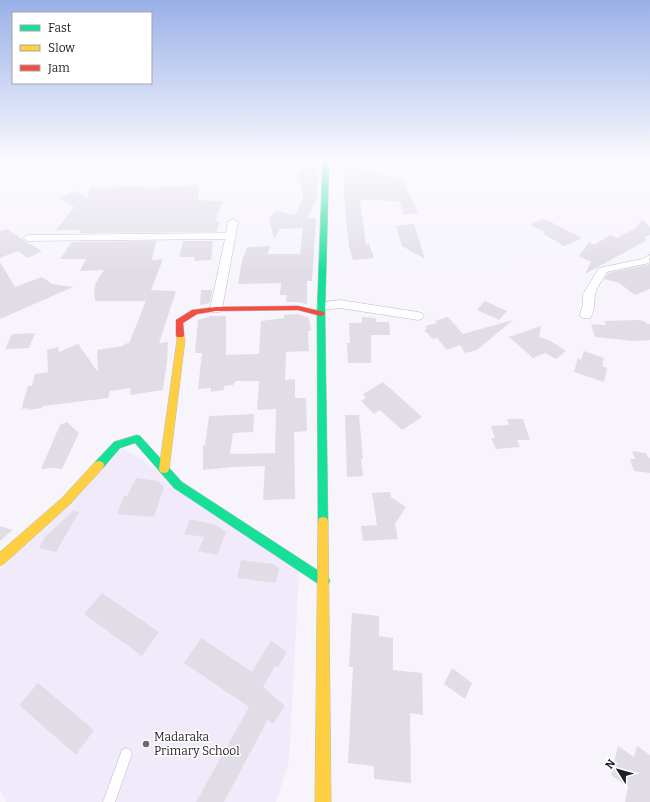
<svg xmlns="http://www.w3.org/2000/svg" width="650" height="802" viewBox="0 0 650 802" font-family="Bitter,serif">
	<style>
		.built { fill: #f0eafb }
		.building { fill: #e1dde7 }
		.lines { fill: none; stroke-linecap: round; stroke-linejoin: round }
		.lane-casing { stroke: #bdbac2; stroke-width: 1 }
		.street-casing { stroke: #bdbac2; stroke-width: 1 }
		.fast-casing { stroke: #bdbac2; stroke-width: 1 }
		.slow-casing { stroke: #bdbac2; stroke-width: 1 }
		.jam-casing { stroke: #bdbac2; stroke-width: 1 }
		.lane { fill: #fefdff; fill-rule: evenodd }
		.street { fill: #fefdff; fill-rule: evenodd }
		.fast { fill: #16e098; fill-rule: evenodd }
		.slow { fill: #ffcf43; fill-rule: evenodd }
		.jam { fill: #f24e42; fill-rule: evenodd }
		.poi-dot { fill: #6b6870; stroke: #fff; stroke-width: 1.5 }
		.labels { text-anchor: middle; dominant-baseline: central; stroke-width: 3; stroke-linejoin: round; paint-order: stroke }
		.near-poi-label { font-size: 12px; fill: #1f1c24; stroke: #fff; text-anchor: start }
	</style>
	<rect width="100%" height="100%" fill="#f7f4fc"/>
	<path class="built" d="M121 448 144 461 299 571 289 761 276 802H6L0 790V570Z"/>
	<path class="building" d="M343 160H365V172L401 177 418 213 404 215 399 201 360 200 366 245 369 244 374 258 353 260 349 247 345 209Z
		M302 164H317V197L308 218H316L312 281H307V304L298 302H286L287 295H280L281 283 238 284 243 256H244L247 247 271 246 267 254H300L303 228 280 229 274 240 269 218 277 211 295 215 303 199 301 182 295 181Z
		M198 185V200L223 201 215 221H220L217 232 78 233 80 230H56L74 207 58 198 75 191 87 197 90 188 146 186 145 188Z
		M543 219 551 222 582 238 564 246 542 233 545 232 530 225Z
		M642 219 650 227V235L644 238 647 240 585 274 591 262 579 256 589 242 594 245 610 235 617 238 636 228Z
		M414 224 425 259 402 246 396 226Z
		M7 229 22 239 42 251 28 258 18 251 0 258V231Z
		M156 241 152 260 163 259 151 290 176 291 159 343 168 342 167 362 163 390 130 395 131 388 110 391 108 398 43 406 42 408 28 410 29 408 22 409 23 405 22 406 28 386H32L35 374 48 372 47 350 58 347 59 352 78 344 98 372 97 350 123 346 124 344 129 343 140 316 142 315H140L146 301H95L94 289 96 286H94L104 270 80 271 86 259H60L72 242Z
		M183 241H213L211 260 194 261 195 257H179Z
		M0 262 15 287 42 277 52 284 73 287 0 319Z
		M650 264V289L635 295 619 283 604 279 608 273Z
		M201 290H212L210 303 200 305Z
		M485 301 507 311 499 320 477 310Z
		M298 314 309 318 311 331H308L309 351 286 352 285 380 295 379V398H306L307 431 294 432 295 499 263 500 265 466 233 467 203 470V445H205L209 416 254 414 253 432 233 433 230 454 275 453 276 409 257 410 259 381H236L233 385 224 386V390L211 392V388L198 389 202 353H195L198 320 211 316H226V355L259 354 261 321 284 318V315Z
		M362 317 376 318V322H389L390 335H371V363H348L347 343H350L349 323H362Z
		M448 317 463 334 513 320 477 350 465 353 460 345 447 350 437 338 433 339 424 330 427 329 425 326 437 323 435 321Z
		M637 320 644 321 647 324H650V340L634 341 595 337 591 324 606 325 604 321Z
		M541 326 539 337 549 340 566 351 556 359 545 353 533 358 509 337Z
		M35 333 29 348 5 349 12 334Z
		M584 351 604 358 602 366 607 368 604 382 574 372 578 358 581 360Z
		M383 382 422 417 402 430 380 410 374 414 361 401 366 398 363 394Z
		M345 415H359L363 459H361L363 476 347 477Z
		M507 419H523L530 440H517L520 447 496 449 491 438H495L491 426 509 425Z
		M67 422 79 433 62 469 53 468 41 469 60 425Z
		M632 451 646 453 648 457 650 458V473L634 471 630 459H635Z
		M136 478 158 481 164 487 154 517 117 514 124 496H127Z
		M390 492 391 497 406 507 395 524 398 539 363 541 361 526 377 525 372 493Z
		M73 511 79 512 56 552 39 548 45 537Z
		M190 519 216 525 226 532 217 555 198 551 204 537 184 534Z
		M0 526 13 530 0 541Z
		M241 560 273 564 279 568 276 583 237 578Z
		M102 593 159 632 142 656 84 614Z
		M352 613 379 616V636L393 638V670L422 673 423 715 410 713 411 783 374 779V766L348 763 353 667H349Z
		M201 638 252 672 271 641 287 652 278 667 275 666 263 687 285 706 273 724 268 719 224 802H196L249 707 184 663Z
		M452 668 472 683 465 699 444 684Z
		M38 683 94 730 76 755 19 705Z
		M618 746 634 757 637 746 650 755V802H625L628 787 611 775Z"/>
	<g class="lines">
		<defs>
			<path id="lane" d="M126 748 130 750 132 754 115 802H103L122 750Z"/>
			<path id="street" d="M233 219 238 222 222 309 220 312H212L210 309 225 239 28 241 23 238 28 235 226 233 228 222Z
				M650 255 649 263 607 272C603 279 596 288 595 295 594 303 595 311 590 318H582L580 315 583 304V294L599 268 642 259Z
				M340 300 418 312 422 313 424 316 422 319 418 320 340 308 322 310 318 309 316 306 318 303Z"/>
			<path id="fast" d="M323 160H329L325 314 328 522 327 526 323 527 319 526 318 522 317 314Z
				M137 435 140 436 182 482 328 577 330 581 328 585 324 587 320 585 174 488 135 443 120 448 103 468 99 469 95 468 94 465 95 462 114 442Z"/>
			<path id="slow" d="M180 332 183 333 185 340 169 469 168 472 164 473 160 472 159 469 177 340 176 335Z
				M99 461 103 462 104 465 103 468 70 504 4 564 0 566V552L62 498 95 462Z
				M323 517 327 518 328 522 331 802H315L318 522 319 518Z"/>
			<path id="jam" d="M298 306 324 312 325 314 321 316 298 310 216 311 197 314 183 323 184 335 183 337H177L176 335V320L192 310 216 307Z"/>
		</defs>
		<use href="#lane" class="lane-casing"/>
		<use href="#street" class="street-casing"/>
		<use href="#fast" class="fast-casing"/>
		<use href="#slow" class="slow-casing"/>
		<use href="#jam" class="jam-casing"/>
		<use href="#lane" class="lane"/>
		<use href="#street" class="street"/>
		<use href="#fast" class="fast"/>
		<use href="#slow" class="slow"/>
		<use href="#jam" class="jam"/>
	</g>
	<linearGradient id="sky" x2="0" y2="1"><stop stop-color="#99b0e8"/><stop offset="0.59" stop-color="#fbfafe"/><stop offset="1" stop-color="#fbfafe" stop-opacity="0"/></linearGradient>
	<rect width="650" height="273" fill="url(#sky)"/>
	<circle class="poi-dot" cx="146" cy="744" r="4"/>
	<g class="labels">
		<g class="near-poi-label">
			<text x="154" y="737">Madaraka<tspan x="154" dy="14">Primary School</tspan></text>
		</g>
	</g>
	<rect x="12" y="12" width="140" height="72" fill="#ffffff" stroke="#a5a4a7"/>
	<rect x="20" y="25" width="20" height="6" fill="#16e098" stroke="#a5a4a7"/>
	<text x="48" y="32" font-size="12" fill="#1f1c24">Fast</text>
	<rect x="20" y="45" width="20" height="6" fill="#ffcf43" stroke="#a5a4a7"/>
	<text x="48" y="52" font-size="12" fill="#1f1c24">Slow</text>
	<rect x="20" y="65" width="20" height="6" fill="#f24e42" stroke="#a5a4a7"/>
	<text x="48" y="72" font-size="12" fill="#1f1c24">Jam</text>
	<g transform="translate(618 770) rotate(307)" stroke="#ffffff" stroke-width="3" paint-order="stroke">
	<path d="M0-3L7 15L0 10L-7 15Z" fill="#1f1c24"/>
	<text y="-6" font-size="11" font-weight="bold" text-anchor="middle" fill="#1f1c24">N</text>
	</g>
</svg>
